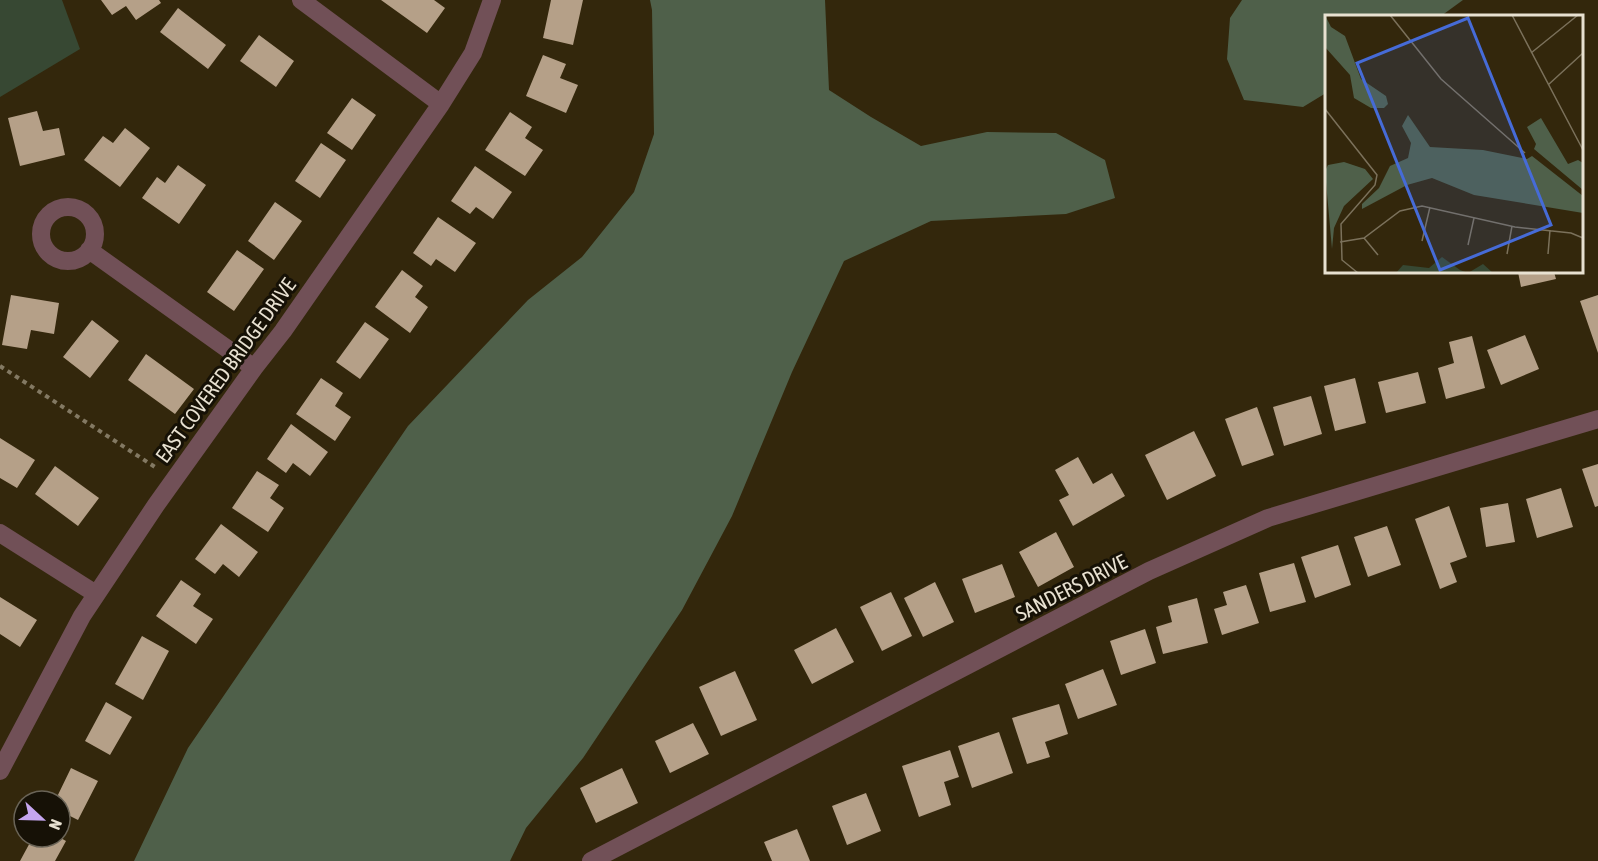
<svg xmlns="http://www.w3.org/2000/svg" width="1598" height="861" viewBox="0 0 1598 861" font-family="'Asap Condensed',sans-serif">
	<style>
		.green { fill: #374833 }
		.forest { fill: #4f604a }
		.building { fill: #b5a088 }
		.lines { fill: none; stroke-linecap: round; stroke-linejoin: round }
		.path { stroke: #837963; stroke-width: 4; stroke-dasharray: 4.5 4.5; stroke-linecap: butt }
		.street { stroke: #715057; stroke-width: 18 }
		.labels { text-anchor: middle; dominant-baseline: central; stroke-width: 6; stroke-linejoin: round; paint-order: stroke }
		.street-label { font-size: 21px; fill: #e8e1d1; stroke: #161106 }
		.inset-road { fill: none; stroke: #7b715b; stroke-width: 1.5 }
		.view { fill: #466bd7; fill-opacity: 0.15; stroke: #466bd7; stroke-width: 3 }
		.inset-edge { fill: none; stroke: #e8e1d1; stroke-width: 3 }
	</style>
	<rect width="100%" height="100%" fill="#33270c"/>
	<path class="green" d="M0 0H62L80 49 0 97Z"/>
	<path class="forest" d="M650 0H825L829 90 871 117 921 146 987 132 1056 133 1105 160 1115 198 1066 214 931 221 844 261 792 372 732 516 682 610 583 758 526 828 510 861H134L188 748 408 426 528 300 582 257 634 192 654 134 652 10Z
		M1242 0H1463L1441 16H1326V93L1303 107 1244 100 1227 59 1230 18Z"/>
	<path class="building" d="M101 0H159L161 3 136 20 126 6 112 15Z
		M381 0H434L445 8 427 33Z
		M551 0H583L573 45 543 38Z
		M178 8 226 45 208 69 160 32Z
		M259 35 294 61 276 87 240 61Z
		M543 55 566 64 560 78 578 85 566 113 526 96Z
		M352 98 376 115 352 150 327 133Z
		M37 111 43 131 59 128 65 155 20 166 8 118Z
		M510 112 532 127 525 138 543 150 525 176 485 150Z
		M125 128 150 148 120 187 84 160 103 136 113 143Z
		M321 143 346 160 320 198 295 181Z
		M178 165 206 185 179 224 142 198 157 177 165 183Z
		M475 166 512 192 493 219 476 207 470 214 451 201Z
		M275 202 302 221 274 260 248 241Z
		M438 217 476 243 455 272 436 259 431 266 413 253Z
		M237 250 264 269 234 311 207 292Z
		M402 270 423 286 415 297 428 307 410 333 375 307Z
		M1518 272H1554L1556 279 1521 287Z
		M11 295 59 303 54 334 31 330 27 349 2 345Z
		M1598 295V353L1580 301Z
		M92 320 119 341 90 378 63 357Z
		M365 322 389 339 360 379 336 362Z
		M1525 335 1539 369 1501 385 1487 350Z
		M1472 336 1485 388 1446 399 1438 368 1454 363 1449 342Z
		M146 354 194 389 175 414 128 380Z
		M1418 372 1426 403 1386 413 1378 382Z
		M321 378 343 393 335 406 351 417 335 441 296 414Z
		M1355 378 1366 423 1335 431 1324 386Z
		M1311 396 1322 434 1284 446 1273 407Z
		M1257 407 1274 455 1242 466 1225 419Z
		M291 424 328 452 310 476 293 463 286 473 267 459Z
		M1194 431 1216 476 1167 500 1145 455Z
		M0 438 35 460 17 488 0 478Z
		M1078 457 1093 484 1112 473 1125 496 1073 526 1059 500 1069 495 1055 470Z
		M1598 464V506L1595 507 1582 469Z
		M55 466 99 498 78 526 35 494Z
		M257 471 279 485 270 498 284 508 268 532 232 508Z
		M1561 488 1573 527 1537 538 1526 499Z
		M1508 503 1515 542 1486 547 1480 508Z
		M1449 506 1467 557 1450 563 1457 582 1440 589 1415 519Z
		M221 524 258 552 239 577 223 564 215 574 195 559Z
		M1387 526 1401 565 1368 577 1354 537Z
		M1056 532 1074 567 1038 587 1019 552Z
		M1338 545 1351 585 1315 598 1301 557Z
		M1294 563 1306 602 1270 612 1259 573Z
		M1002 564 1015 597 975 613 962 579Z
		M181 580 201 594 193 606 213 619 196 644 156 616Z
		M935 582 954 622 923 637 904 598Z
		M1246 585 1259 623 1222 635 1214 609 1227 605 1223 592Z
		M891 592 912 636 882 651 860 607Z
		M0 597 37 620 20 647 0 634Z
		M1197 598 1208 643 1163 654 1156 627 1172 622 1168 606Z
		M836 628 854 662 812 684 794 650Z
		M1145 629 1156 663 1121 675 1110 641Z
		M142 636 169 651 143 700 115 684Z
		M1103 669 1117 705 1078 719 1065 684Z
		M735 671 757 720 721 736 699 687Z
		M106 702 132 717 110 755 85 741Z
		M1059 704 1068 734 1045 742 1050 757 1027 764 1012 718Z
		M693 723 709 754 670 773 655 741Z
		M999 732 1013 773 972 788 958 746Z
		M950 750 959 777 944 782 951 805 919 817 902 766Z
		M71 768 98 781 78 820 60 811V801H55Z
		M622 768 638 803 596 823 580 788Z
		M866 793 881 831 847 845 832 806Z
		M797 829 810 861H772L764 842Z
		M33 837H59L66 841 55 861H20Z"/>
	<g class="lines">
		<path class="path" d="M0 366 158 469"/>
		<path class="street" d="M301 0 441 104
			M41 234a27 27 0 1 1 54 0a27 27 0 1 1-54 0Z
			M89 250 254 368
			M0 533 96 594
			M0 771 82 616 156 505 254 368 283 331 441 104 473 53 492 0
			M591 861 1149 571 1268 518 1598 419"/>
	</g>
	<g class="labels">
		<g class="street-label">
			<text transform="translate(225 370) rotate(-54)">EAST COVERED BRIDGE DRIVE</text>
			<text transform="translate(1071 587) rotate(-27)">SANDERS DRIVE</text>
		</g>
	</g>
	<g transform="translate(1325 15)">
		<rect width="258" height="258" fill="#33270c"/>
		<path d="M117 242 135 255 143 258 158 249 168 258H71L78 250 104 253Z" fill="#374833"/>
		<path d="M0 0 6 12 20 21 36 64 61 81 63 89 59 93H46L29 83 25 60 0 32ZM83 100 105 132 158 135 202 144 207 141 258 181V198L149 180 107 163 82 170 37 194V189L54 173 65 151 83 143 86 128 77 111ZM216 103 243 149 253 145 258 148V175L209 134 211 129 202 112ZM19 147 40 154 48 164 19 191 9 213 7 234 0 156 3 150Z" fill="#4f604a"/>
		<path class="inset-road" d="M65 0 116 64 200 138M187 0 258 135M206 38 253 0M223 70 258 38M0 94 52 160 50 170 16 209 17 245 33 258M39 223 53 240M97 226 105 192M15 227 39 223 75 196 97 191 190 212 246 218 258 223M143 230 149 203M182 239 187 211M223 239 225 215"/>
		<path class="view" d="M143 3 226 210 115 255 32 48Z"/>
		<rect width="258" height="258" class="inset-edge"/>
	</g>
	<g transform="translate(42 819) rotate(112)"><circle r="28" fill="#161106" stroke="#6a6457" stroke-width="1.5"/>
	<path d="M0-4.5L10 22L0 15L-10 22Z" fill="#c5a6f0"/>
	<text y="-9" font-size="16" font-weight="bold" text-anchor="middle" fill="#e8e1d1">N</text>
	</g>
</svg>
